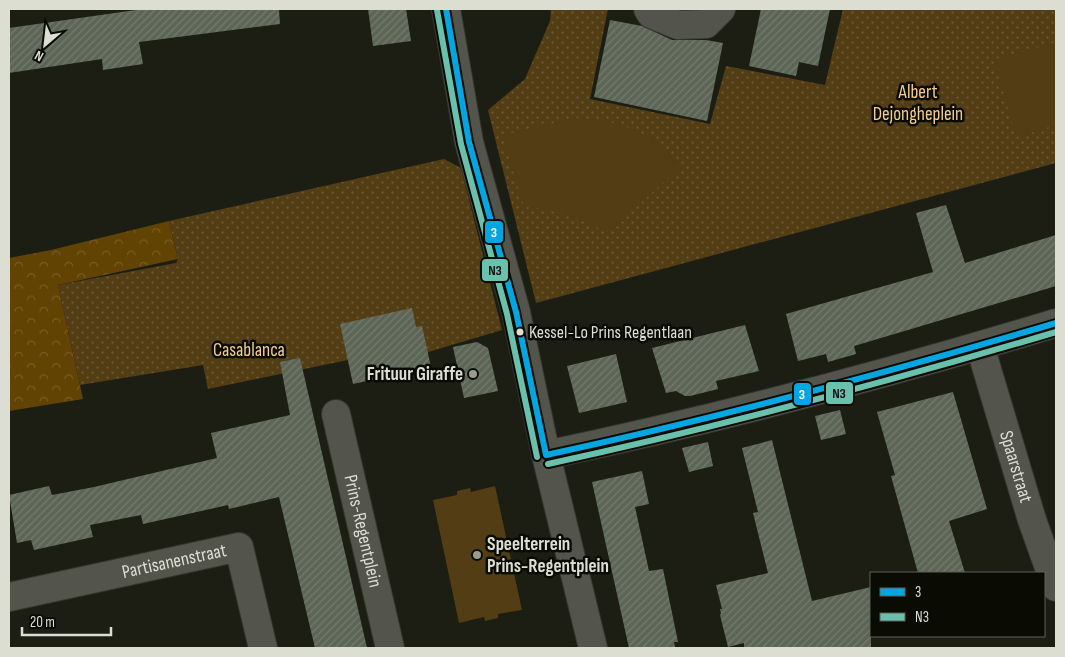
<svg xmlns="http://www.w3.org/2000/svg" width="1065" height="657" viewBox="0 0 1065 657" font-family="'Sofia Sans Condensed',sans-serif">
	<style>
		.green { fill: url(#green-dots) }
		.forest { fill: url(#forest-crowns) }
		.pitch { fill: #533d14 }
		.building { fill: url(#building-hatch) }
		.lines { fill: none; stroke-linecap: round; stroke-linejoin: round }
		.minor-casing { stroke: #35372f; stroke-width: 30 }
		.minor { stroke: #53554c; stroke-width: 28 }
		.bus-1-casing { stroke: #0a0c04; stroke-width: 10 }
		.bus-2-casing { stroke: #0a0c04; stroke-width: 10 }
		.bus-1 { stroke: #00a6e2; stroke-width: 6 }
		.bus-2 { stroke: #69c0ac; stroke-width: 6 }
		.bus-dot { fill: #dbded1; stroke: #0a0c04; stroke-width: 2 }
		.poi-dot { fill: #989b8e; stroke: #0a0c04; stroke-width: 2 }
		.labels { text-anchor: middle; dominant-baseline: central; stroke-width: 5; stroke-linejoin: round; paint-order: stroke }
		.bus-label { font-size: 18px; fill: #dbded1; stroke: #0a0c04; text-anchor: start }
		.park-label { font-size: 19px; fill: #f7cc8a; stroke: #0a0c04 }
		.poi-label { font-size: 19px; font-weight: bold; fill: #dbded1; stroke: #0a0c04; text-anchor: end }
		.street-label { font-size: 19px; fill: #dbded1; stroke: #0a0c04 }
		.line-badge { stroke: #0a0c04; stroke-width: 2 }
		.badge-label { font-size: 14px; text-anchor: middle; font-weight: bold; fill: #fff }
		.pale-badge-label { font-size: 14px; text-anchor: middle; font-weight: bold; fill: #111 }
	</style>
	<defs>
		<pattern id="green-dots" width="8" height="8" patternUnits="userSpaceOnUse" patternTransform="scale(1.25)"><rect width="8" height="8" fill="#533d14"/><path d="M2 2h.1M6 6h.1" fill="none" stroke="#6b5935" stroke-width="1.8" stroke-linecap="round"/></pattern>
		<pattern id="forest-crowns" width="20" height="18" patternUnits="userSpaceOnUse" patternTransform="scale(1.25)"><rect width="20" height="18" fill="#614303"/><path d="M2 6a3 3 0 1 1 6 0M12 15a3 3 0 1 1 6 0" fill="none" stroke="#775e27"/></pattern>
		<pattern id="building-hatch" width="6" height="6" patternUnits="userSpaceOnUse" patternTransform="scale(1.25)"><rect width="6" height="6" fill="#5d6656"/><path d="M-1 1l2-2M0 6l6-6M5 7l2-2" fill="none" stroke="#747b6d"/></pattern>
	</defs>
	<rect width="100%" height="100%" fill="#1c1e13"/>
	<path class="green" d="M551 9H608L590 99 710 124 726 66 825 85 843 9H1056V163L536 303 488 110 525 79 550 21Z
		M444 159 461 168 502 330 415 356 348 360 208 389 203 365 80 385 58 285 176 263 178 259 169 221Z"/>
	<path class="forest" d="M169 221 178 259 58 285 83 399 9 411V258L51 250Z"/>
	<path class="pitch" d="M1056 42V125L1016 137 994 60Z
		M576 118C609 120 638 126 664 149 670 154 674 162 679 168L608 233C580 218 556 208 524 207L503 135Z
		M495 486 522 610 498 614V618L485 621 484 617 459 623 433 500 457 495V491L470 488 471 492Z"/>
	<path class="building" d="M143 9H279L280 24 139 42 143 64 103 70 102 59 9 73V28Z
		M368 9H406L411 41 373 46Z
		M761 9H830L818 66 799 62 796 76 749 66Z
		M610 20 642 26 672 40H706L723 43 707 121 594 97Z
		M946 205 965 263 1056 235V286L854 346 856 354 828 362 826 354 798 361 786 314 933 272 916 213Z
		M412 308 416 327 422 326 431 367 353 384 340 324Z
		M745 325 759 371 716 381 718 389 690 396H685L676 391 666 393 652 348Z
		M477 342 488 348 498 391 464 398 453 347Z
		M616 354 627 402 579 413 567 366Z
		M300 358 367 648H315L279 497 229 509 228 505 143 524 141 515 90 525 93 537 34 550 31 540 17 543 9 495 49 486 52 495 94 487 217 458 211 433 290 415 280 362Z
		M953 392 987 509 949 521 965 573H918L891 476 895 475 877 412Z
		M840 410 846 434 821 440 815 416Z
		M772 440 812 601 871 587V648H744V643L728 647 720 615 721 614 720 609H722L716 585 768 573 753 513 758 512 742 448Z
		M708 442 713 466 689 472 682 448Z
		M642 471 649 504 635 507 649 571 663 569 678 642H674L675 648H629L592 482Z"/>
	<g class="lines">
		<defs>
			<g id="minor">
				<path d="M446 9 469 142 516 312 546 455 593 648"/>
				<path d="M648 9 651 14 678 25 706 24 721 9"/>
				<path id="s1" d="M980 346 1032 520 1056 587"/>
				<path id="s2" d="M336 414 390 648"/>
				<path d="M546 455C718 419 888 374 1056 323"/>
				<path id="s3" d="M9 597 239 547 263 648"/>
			</g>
		</defs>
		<use href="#minor" class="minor-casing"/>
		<use href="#minor" class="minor"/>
		<defs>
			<path id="bus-1" d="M446 9 469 142 516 312 546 455
				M546 455C718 418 887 373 1056 323"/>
			<path id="bus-2" d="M437 10 461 144 507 314 537 457
				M548 464C719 427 888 382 1056 332"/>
		</defs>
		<use href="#bus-1" class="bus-1-casing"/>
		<use href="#bus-2" class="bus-2-casing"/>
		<use href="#bus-1" class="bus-1"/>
		<use href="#bus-2" class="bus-2"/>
	</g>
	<circle class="bus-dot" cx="520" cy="332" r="4.5"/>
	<g class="poi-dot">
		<circle cx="473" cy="374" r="5"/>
		<circle cx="477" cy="555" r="5"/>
	</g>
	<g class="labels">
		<g class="bus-label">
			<text x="529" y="332">Kessel-Lo Prins Regentlaan</text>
		</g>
		<g class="park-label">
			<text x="918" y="92">Albert<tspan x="918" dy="22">Dejongheplein</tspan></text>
			<text x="249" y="350">Casablanca</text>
		</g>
		<g class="poi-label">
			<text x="463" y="374">Frituur Giraffe</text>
			<text x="487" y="544" text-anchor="start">Speelterrein<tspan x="487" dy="22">Prins-Regentplein</tspan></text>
		</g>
		<g class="street-label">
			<text stroke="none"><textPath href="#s1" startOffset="126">Spaarstraat</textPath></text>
			<text stroke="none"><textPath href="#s2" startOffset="120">Prins-Regentplein</textPath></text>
			<text stroke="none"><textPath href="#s3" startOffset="169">Partisanenstraat</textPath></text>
		</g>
	</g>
	<g class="line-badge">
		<rect x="484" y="220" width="20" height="24" rx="5" fill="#00a6e2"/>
		<rect x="481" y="258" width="28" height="24" rx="5" fill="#69c0ac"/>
		<rect x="825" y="381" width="29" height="24" rx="5" fill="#69c0ac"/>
		<rect x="793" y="382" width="19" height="24" rx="5" fill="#00a6e2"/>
	</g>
	<g class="badge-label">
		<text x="494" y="237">3</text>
		<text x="802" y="399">3</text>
	</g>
	<g class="pale-badge-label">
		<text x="495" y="275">N3</text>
		<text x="839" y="398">N3</text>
	</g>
	<rect width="1065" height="657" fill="none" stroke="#dbded1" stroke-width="20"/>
	<rect x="870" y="572" width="175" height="65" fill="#0a0c04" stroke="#5e6056"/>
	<rect x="880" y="588" width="25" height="8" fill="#00a6e2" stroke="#5e6056"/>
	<text x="915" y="597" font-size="15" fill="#dbded1">3</text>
	<rect x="880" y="613" width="25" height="8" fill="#69c0ac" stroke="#5e6056"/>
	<text x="915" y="622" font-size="15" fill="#dbded1">N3</text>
	<g transform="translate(45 45) rotate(208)" stroke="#0a0c04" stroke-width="4" paint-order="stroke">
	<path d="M0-4L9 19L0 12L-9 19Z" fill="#dbded1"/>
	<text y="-8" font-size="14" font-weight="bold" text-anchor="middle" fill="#dbded1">N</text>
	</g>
	<path d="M22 627v8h89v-8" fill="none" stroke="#dbded1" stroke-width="2.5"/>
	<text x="30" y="627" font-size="15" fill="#dbded1" stroke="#0a0c04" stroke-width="4" paint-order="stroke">20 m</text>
</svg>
